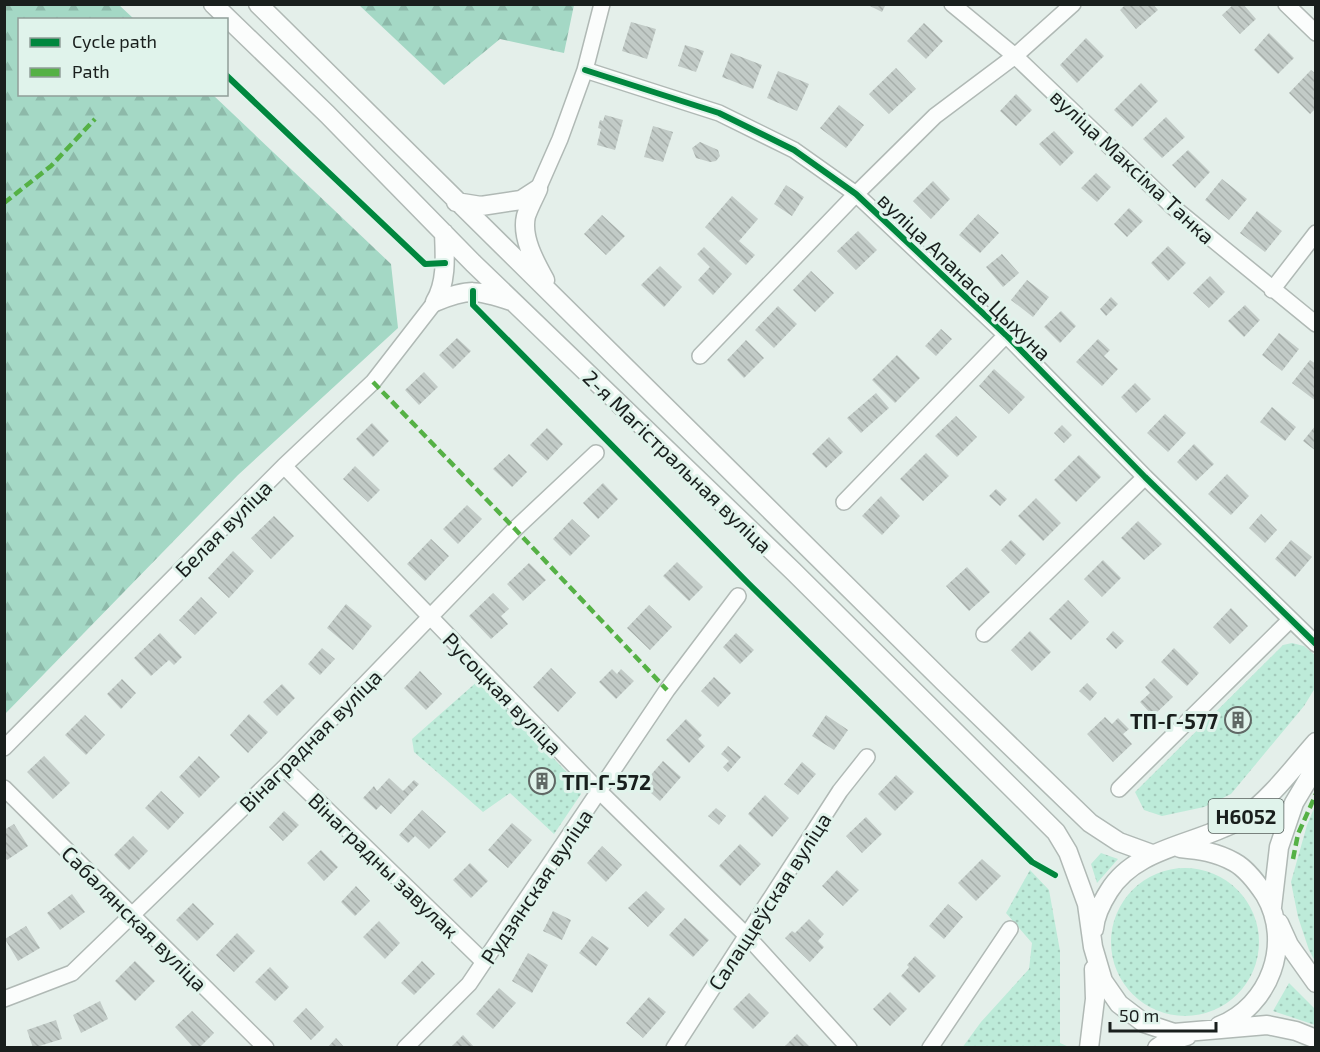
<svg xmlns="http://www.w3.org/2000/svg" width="1320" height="1052" viewBox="0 0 1320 1052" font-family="'Exo 2',sans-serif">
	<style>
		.grass { fill: url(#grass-dots); fill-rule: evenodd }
		.forest { fill: url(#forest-firs) }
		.building { fill: url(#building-back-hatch) }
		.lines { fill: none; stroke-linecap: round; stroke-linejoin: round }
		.minor-casing { stroke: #b0b9b5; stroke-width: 18 }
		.major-casing { stroke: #b0b9b5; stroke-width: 21 }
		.minor { stroke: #fbfdfc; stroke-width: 15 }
		.major { stroke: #fbfdfc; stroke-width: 18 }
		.quiet { stroke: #55b145; stroke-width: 4.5; stroke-dasharray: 9 4.5; stroke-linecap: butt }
		.cycleway-casing { stroke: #e0f3eb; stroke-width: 10 }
		.cycleway { stroke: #00873e; stroke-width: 6 }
		.labels { text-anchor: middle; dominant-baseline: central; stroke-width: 6; stroke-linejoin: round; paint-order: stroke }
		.shield { fill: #e0f3eb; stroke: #555f5b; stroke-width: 1.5 }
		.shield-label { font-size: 20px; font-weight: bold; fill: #191f1d }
		.street-label { font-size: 21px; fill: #191f1d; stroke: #e0f3eb }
		.poi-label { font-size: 21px; font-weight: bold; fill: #191f1d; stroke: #e0f3eb; text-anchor: end }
	</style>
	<defs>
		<pattern id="grass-dots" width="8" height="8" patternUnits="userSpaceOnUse" patternTransform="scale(1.5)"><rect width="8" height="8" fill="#bdebd9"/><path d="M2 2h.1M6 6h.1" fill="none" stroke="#a2c9ba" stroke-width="1.8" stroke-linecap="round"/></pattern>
		<pattern id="forest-firs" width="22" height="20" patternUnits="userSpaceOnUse" patternTransform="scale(1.5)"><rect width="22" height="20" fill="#a4d8c5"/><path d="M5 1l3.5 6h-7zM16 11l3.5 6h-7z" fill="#8db9a9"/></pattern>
		<pattern id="building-back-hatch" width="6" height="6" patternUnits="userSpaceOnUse" patternTransform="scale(1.5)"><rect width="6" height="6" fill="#c2cbc7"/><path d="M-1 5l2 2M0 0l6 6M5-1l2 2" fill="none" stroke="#a6aeaa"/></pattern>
	</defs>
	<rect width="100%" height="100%" fill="#e4efea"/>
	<path class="grass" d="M1292 643 1304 646 1316 656 1315 688 1304 706 1231 794 1204 807 1162 816 1144 810 1135 792 1283 645ZM1238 708 1250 719 1238 732 1226 720Z
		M479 680 578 784 581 794 554 834 510 793 483 812 414 752 412 739Z
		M1315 806 1316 961H1315L1309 950 1298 917 1291 882 1307 825Z
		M1101 853 1118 859 1097 883 1091 864Z
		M1111 942a74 74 0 1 1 148 0a74 74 0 1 1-148 0Z
		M1030 870 1049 890 1060 951V1043L1069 1047 962 1048 981 1022 1029 969 1032 943 1006 913Z
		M1289 983 1315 1009V1025L1273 1011Z"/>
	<path class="forest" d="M5 4 119 5 134 19 20 20V94L213 95 391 264 398 328 238 475 5 714Z
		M359 5H574L564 53 500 39 444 85Z"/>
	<path class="building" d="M866 4H886L882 12Z
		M1126 4H1153L1158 10 1136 29 1120 10Z
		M1234 4H1243L1256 19 1240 34 1222 15Z
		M631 22 656 29 647 59 622 51Z
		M924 23 943 41 926 59 907 41Z
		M1269 33 1294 58 1278 74 1254 50Z
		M1086 38 1104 56 1077 83 1060 65Z
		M685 45 704 51 696 72 678 66Z
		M731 53 762 65 753 89 722 77Z
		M896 68 916 89 889 114 869 94Z
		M1311 70 1316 74V108L1310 114 1289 93Z
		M778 71 809 84 797 111 767 98Z
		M1141 83 1158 101 1132 127 1114 110Z
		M1016 94 1032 110 1016 126 1000 111Z
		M839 105 864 125 846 148 820 128Z
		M605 115 623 120 615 150 597 145 601 129 598 128 600 120 603 121Z
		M1166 117 1185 137 1162 158 1143 139Z
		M653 126 673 132 663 162 644 157Z
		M1054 131 1074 152 1060 166 1039 144Z
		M700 142 718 150 720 156 716 161 710 162 696 158 692 148Z
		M1188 150 1210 172 1195 188 1172 165Z
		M1096 173 1111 187 1097 202 1081 188Z
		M1222 179 1247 199 1229 220 1205 200Z
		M933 181 950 199 931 219 913 201Z
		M786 185 804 197 792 216 774 204Z
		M732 196 758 219 739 241 755 255 746 265 705 227Z
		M1129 208 1143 221 1127 237 1114 224Z
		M1257 211 1282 231 1265 252 1240 233Z
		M978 214 999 233 980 253 959 235Z
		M602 215 625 236 606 255 584 234Z
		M858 231 877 250 856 270 837 251Z
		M1168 246 1186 263 1168 281 1151 263Z
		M704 247 732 274 713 295 698 280 710 267 697 254Z
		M1002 254 1019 273 1003 287 986 267Z
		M660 266 682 287 664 307 641 285Z
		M811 271 834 293 815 312 793 290Z
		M1210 276 1225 292 1209 308 1193 293Z
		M1027 280 1049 297 1033 317 1011 300Z
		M1111 297 1118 304 1106 316 1100 309Z
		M1245 305 1260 320 1244 337 1228 321Z
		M778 306 797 324 774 348 755 330Z
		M1061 311 1076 326 1060 343 1044 327Z
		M941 329 952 339 936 356 925 346Z
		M1279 333 1299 349 1282 371 1262 355Z
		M457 338 471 351 453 369 439 355Z
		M1098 339 1110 350 1104 356 1118 369 1102 386 1076 362Z
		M746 340 764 358 744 378 727 360Z
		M897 355 920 378 895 403 872 380Z
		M1310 360 1316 364V401L1292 383Z
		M994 369 1025 397 1009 414 979 386Z
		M424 372 438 387 419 405 405 390Z
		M1135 383 1151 399 1136 413 1121 397Z
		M876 393 889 408 861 433 847 418Z
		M1272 407 1296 427 1285 441 1260 422Z
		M1165 414 1186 433 1168 452 1147 433Z
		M956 416 977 437 957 457 935 436Z
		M372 423 389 441 373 457 356 439Z
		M1062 425 1072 435 1064 443 1054 433Z
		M1316 425V451L1303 441Z
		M547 428 563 444 547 461 530 445Z
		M829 437 843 452 826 468 812 454Z
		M1194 444 1214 464 1196 481 1177 462Z
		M926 453 949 476 923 501 900 479Z
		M509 454 527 472 512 487 493 469Z
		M1079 455 1101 477 1076 502 1054 480Z
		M355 466 380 490 368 502 343 479Z
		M1227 474 1249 496 1231 515 1208 494Z
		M603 483 618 499 598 519 583 503Z
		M996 489 1007 499 1000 506 989 496Z
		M881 496 900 516 882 535 862 516Z
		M1036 498 1061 523 1043 541 1018 516Z
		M467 505 482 519 458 544 443 529Z
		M1261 514 1277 530 1265 543 1249 528Z
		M274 516 294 536 271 559 251 538Z
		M572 519 590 536 570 556 553 539Z
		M1138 521 1162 544 1144 560 1121 538Z
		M431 539 449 556 425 581 407 564Z
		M1011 540 1026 554 1016 565 1001 550Z
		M1291 540 1312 557 1295 577 1275 559Z
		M233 551 254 571 229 598 208 578Z
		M1103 560 1121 578 1102 597 1084 579Z
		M677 562 703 587 689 601 663 576Z
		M529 563 546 580 523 601 507 584Z
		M967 567 990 592 969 611 946 586Z
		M493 593 509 609 501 616 508 624 491 639 469 616Z
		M201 597 217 613 195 635 179 620Z
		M1068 600 1089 622 1071 640 1049 619Z
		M346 604 372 626 353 650 327 628Z
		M649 605 672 627 650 650 627 628Z
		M1231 608 1248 626 1230 644 1213 627Z
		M1030 631 1051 652 1032 671 1011 650Z
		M1113 631 1124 641 1116 649 1106 639Z
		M160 633 182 657 174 665 169 660 151 676 134 658Z
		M736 633 754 650 740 664 723 647Z
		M322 648 335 659 320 675 308 664Z
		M1174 648 1199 673 1187 686 1161 662Z
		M551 668 576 693 558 712 533 687Z
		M612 669 617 674 621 669 634 681 616 699 599 682Z
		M420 671 442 694 426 710 404 688Z
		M714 677 731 693 718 707 701 691Z
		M1154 678 1173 697 1153 716 1140 702 1150 693 1145 687Z
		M122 679 136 693 121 709 107 694Z
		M1087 683 1097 693 1090 701 1079 691Z
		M282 684 295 698 277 716 263 702Z
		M1239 707 1250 719 1238 732 1226 720Z
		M249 714 268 732 248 753 230 735Z
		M85 715 105 735 86 755 65 735Z
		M826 715 848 730 834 750 812 736Z
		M1105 717 1112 724 1118 718 1129 729 1123 734 1132 744 1113 762 1087 734Z
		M686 719 702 735 698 739 705 746 689 763 666 740Z
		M728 746 741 757 728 772 723 767 729 761 721 754Z
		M44 756 70 783 53 799 27 772Z
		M199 756 220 777 199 798 179 777Z
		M663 761 681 777 660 801 642 785Z
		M802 762 816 774 798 795 784 784Z
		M542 769 554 781 542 793 530 781Z
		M896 775 914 792 895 811 878 794Z
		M389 778 403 791 414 780 419 784 391 814 381 805 376 810 363 798 374 786 377 791Z
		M161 791 184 813 168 830 145 808Z
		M765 795 789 818 772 837 748 814Z
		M716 808 726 816 719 825 708 816Z
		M422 810 446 832 429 849 415 836 408 843 399 835Z
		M284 811 299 825 283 841 269 827Z
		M866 817 882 834 862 853 846 836Z
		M512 823 532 840 508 868 488 850Z
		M14 824 28 846 7 860 4 856V830Z
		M133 836 148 851 129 870 114 855Z
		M740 844 761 864 740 886 719 866Z
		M602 846 622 865 606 882 587 863Z
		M321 850 338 867 324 881 307 863Z
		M982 859 1001 876 976 901 958 883Z
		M470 863 488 881 471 898 453 880Z
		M837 870 859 890 843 906 822 886Z
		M356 886 370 901 355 916 341 902Z
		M646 891 665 909 648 927 628 908Z
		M72 894 85 912 60 930 47 913Z
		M193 903 214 924 197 941 176 920Z
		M948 904 963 917 944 939 929 926Z
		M553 911 571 920 562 940 543 931Z
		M685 918 709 940 693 957 669 935Z
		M809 919 824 934 818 941 824 947 810 962 785 938 792 931 795 933Z
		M379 921 400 943 385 959 363 937Z
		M26 926 40 948 18 961 5 939Z
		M237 933 255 951 234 972 216 955Z
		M592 936 609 948 596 966 579 953Z
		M528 953 548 965 532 993 512 981Z
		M915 956 936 976 919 993 901 976 909 967 907 965Z
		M135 961 155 981 135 1001 115 981Z
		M422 961 435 974 414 995 401 983Z
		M270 967 289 987 275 1001 255 982Z
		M499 988 516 1003 493 1029 476 1014Z
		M890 992 907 1009 890 1026 873 1009Z
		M749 993 769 1013 753 1029 733 1009Z
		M649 997 666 1012 643 1038 626 1023Z
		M100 1001 108 1019 81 1033 73 1015Z
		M306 1008 324 1027 311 1040 293 1021Z
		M192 1011 214 1033 199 1048H194L175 1027Z
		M56 1020 62 1039 33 1048 27 1030Z
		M797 1034 811 1048H783Z
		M463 1035 475 1048H450Z
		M336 1038 345 1048H327Z"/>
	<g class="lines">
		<defs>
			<path id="minor" d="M952 4 1015 56 1173 207 1316 324
				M1286 4 1316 33
				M585 70 719 113 794 150 856 194 1006 335 1145 477 1316 644
				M538 189 560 139 585 70 602 4
				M1272 290 1316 233
				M700 356 856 194 935 116 1015 56 1073 4
				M284 466 600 792 747 936 849 1048
				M844 502 1006 335
				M984 634 1145 477
				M4 748 284 466 373 382 435 302
				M284 768 484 962
				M4 788 266 1048
				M1119 789 1290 620
				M4 999 72 973 284 768 515 529 596 453
				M405 1048 469 984 667 690 738 596
				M674 1048 840 791 867 757
				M930 1048 1010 929"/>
			<path id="major" d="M213 4 327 114 473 263 793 571 1056 832 1068 852 1087 904 1093 947 1103 981 1119 1004 1144 1023 1174 1033 1267 1025 1296 1031 1316 1039
				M258 4 944 682 1090 823 1119 842 1152 854
				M538 189C534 198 529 207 526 216 521 237 535 262 545 280
				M456 202 481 206 521 200 538 189
				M435 302C469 288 477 290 511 301
				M435 302C447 282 445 256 444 233
				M1180 848C1200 850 1216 852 1234 862 1247 869 1257 883 1265 895 1293 943 1270 1006 1219 1026
				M1272 907 1279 847 1294 803 1316 766
				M1279 923 1289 945 1316 983
				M1094 929C1095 916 1102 902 1109 891 1133 852 1183 846 1223 828 1229 825 1237 823 1243 818 1271 798 1293 768 1316 742
				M1089 1048 1095 999 1094 969
				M1157 1048 1164 1043 1187 1036"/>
		</defs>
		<use href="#minor" class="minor-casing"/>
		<use href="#major" class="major-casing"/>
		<use href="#minor" class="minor"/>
		<use href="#major" class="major"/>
		<path class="quiet" d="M4 203 51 166 95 119
			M373 382 515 529 667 690
			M1293 859 1298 834 1316 794"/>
		<defs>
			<path id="cycleway" d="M585 70 719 113 794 150 856 194 1006 335 1145 477 1316 644
				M226 75 425 264 445 263
				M473 291V305L749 584 1032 862 1055 875"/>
		</defs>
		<use href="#cycleway" class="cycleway-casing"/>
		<use href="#cycleway" class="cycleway"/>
	</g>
	<defs>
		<symbol id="building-ring" viewBox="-11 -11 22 22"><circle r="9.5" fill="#e0f3eb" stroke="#606865" stroke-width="1.5"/><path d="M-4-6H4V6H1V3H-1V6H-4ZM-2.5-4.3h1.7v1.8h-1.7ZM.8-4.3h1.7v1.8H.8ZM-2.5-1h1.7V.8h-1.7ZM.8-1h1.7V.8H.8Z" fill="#606865"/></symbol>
	</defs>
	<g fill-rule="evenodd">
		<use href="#building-ring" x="1223" y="705" width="30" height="30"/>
		<use href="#building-ring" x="527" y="766" width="30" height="30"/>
	</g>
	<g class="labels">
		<rect class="shield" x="1208.5" y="799" width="75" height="34" rx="4.5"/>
		<g class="shield-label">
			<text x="1246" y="816">Н6052</text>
		</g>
		<g class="street-label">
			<text transform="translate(1133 166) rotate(43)">вуліца Максіма Танка</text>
			<text transform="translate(965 276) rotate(44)">вуліца Апанаса Цыхуна</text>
			<text transform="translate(678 461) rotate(44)">2-я Магістральная вуліца</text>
			<text transform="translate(223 528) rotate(-45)">Белая вуліца</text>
			<text transform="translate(503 693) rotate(46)">Русоцкая вуліца</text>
			<text transform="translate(310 740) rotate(-45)">Вінаградная вуліца</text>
			<text transform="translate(384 865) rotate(44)">Вінаградны завулак</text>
			<text transform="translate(536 886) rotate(-56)">Рудзянская вуліца</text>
			<text transform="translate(769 901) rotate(-57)">Салаццеўская вуліца</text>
			<text transform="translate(135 918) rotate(45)">Сабалянская вуліца</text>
		</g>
		<g class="poi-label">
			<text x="1218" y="720">ТП-Г-577</text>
			<text x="562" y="781" text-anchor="start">ТП-Г-572</text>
		</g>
	</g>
	<rect width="1320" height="1052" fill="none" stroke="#191f1d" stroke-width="12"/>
	<rect x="18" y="18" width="210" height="78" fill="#e0f3eb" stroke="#909e99" stroke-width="1.5"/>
	<rect x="30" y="38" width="30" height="9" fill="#00873e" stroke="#909e99" stroke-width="1.5"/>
	<text x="72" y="48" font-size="18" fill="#191f1d">Cycle path</text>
	<rect x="30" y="68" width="30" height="9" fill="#55b145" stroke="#909e99" stroke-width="1.5"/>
	<text x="72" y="78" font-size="18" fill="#191f1d">Path</text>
	<path d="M1110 1022v9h106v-9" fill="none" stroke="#191f1d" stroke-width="3"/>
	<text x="1119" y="1022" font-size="18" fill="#191f1d" stroke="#e0f3eb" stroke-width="4.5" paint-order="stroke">50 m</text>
</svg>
